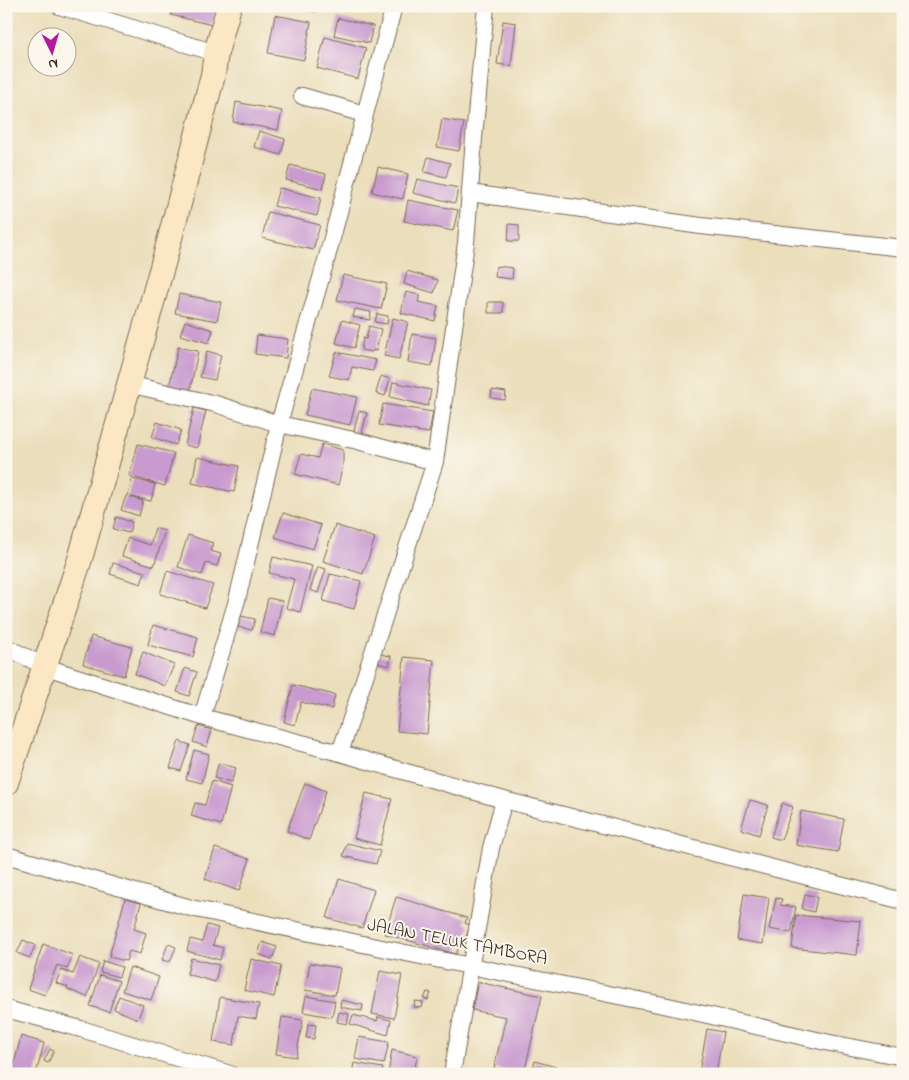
<svg xmlns="http://www.w3.org/2000/svg" width="909" height="1080" viewBox="0 0 909 1080" font-family="'Indie Flower',sans-serif">
	<style>
		.building { fill: #c89acf }
		.lines { fill: none; stroke-linecap: round; stroke-linejoin: round }
		.street-casing { stroke: #796955; stroke-width: 18 }
		.secondary-casing { stroke: #796955; stroke-width: 26 }
		.street { stroke: #fff; stroke-width: 16 }
		.secondary { stroke: #fbe7c3; stroke-width: 24 }
		.labels { text-anchor: middle; dominant-baseline: central; stroke-width: 4; stroke-linejoin: round; paint-order: stroke }
		.street-label { font-size: 18px; fill: #3b2a1e; stroke: #fbf7ec }
	</style>
	<rect width="100%" height="100%" fill="#fbf7ec"/>
	<filter id="ink" filterUnits="userSpaceOnUse"><feTurbulence type="fractalNoise" baseFrequency=".02" numOctaves="2"/><feDisplacementMap in="SourceGraphic" scale="10" xChannelSelector="R" yChannelSelector="G"/><feConvolveMatrix kernelMatrix="1 2 1 2 8 2 1 2 1" color-interpolation-filters="sRGB"/></filter>
	<filter id="wash" filterUnits="userSpaceOnUse"><feTurbulence type="fractalNoise" baseFrequency=".0096" numOctaves="4" result="noise"/><feDisplacementMap in="SourceGraphic" scale="20" xChannelSelector="R" yChannelSelector="G"/><feGaussianBlur stdDeviation="1.12" result="paint"/><feColorMatrix in="noise" values="0 0 0 0 0 0 0 0 0 0 0 0 0 0 0 0 0 1.4 0 .05"/><feComposite in="paint" operator="in"/></filter>
	<g filter="url(#wash)">
		<rect width="100%" height="100%" fill="#ebdebb"/>
		<g id="blocks">
			<path class="building" d="M173 6H217L212 25 171 15Z
				M292 6H316L315 12Z
				M275 15 311 22 304 60 268 53Z
				M338 18 373 26 369 43 334 35Z
				M503 21 516 23 511 66 497 64Z
				M325 37 366 48 358 79 317 68Z
				M236 102 282 111 278 130 233 122Z
				M442 119 464 123 459 151 437 147Z
				M259 131 285 139 281 155 254 147Z
				M428 157 450 163 446 177 424 172Z
				M290 165 326 174 323 189 286 180Z
				M378 167 408 174 403 199 372 192Z
				M417 179 458 188 455 203 413 193Z
				M279 188 321 198 317 216 274 206Z
				M408 200 458 210 453 231 404 221Z
				M268 212 320 225 313 250 262 238Z
				M509 224 519 225V241H508Z
				M496 266 513 268 512 279 495 277Z
				M407 271 438 280 434 293 404 284Z
				M343 275 387 284 381 309 337 300Z
				M406 292 420 295 418 302 438 306 435 321 401 313Z
				M179 294 221 302 217 321 175 313Z
				M488 302H503V313H488Z
				M355 309 371 312 370 320 353 317Z
				M377 314 388 316 387 324 375 322Z
				M393 318 408 322 399 359 384 356Z
				M342 320 360 325 354 348 336 343Z
				M185 321 213 330 209 343 180 335Z
				M369 326 381 329 376 351 373 350 372 352 361 350 363 338 366 339Z
				M412 334 436 338 432 366 408 362Z
				M257 335 288 339 286 358 255 354Z
				M178 347 198 351 190 391 169 387Z
				M207 351 221 355 215 380 200 377Z
				M336 352 376 360 373 371 352 367 349 380 329 376Z
				M381 376 390 379 385 396 376 393Z
				M393 382 431 390 428 406 390 397Z
				M312 388 357 397 350 425 305 415Z
				M492 390 506 392 505 400 491 398Z
				M383 404 433 412 429 433 379 425Z
				M194 408 206 411 197 448 185 445Z
				M359 411 367 413 361 437 353 435Z
				M157 422 181 430 176 445 152 437Z
				M138 444 174 453 165 486 129 476Z
				M322 444 343 450V465L338 485 295 474 301 454 318 458Z
				M197 457 239 466 234 492 192 483Z
				M132 479 155 484 151 501 131 497 143 501 139 516 121 510 126 496H128Z
				M283 513 321 525 313 549 275 537Z
				M116 517 132 522 129 533 113 529Z
				M335 525 375 538 363 574 323 561Z
				M155 528 165 531 154 566 122 556 128 538 150 545Z
				M188 535 213 543 210 551 221 554 217 566 206 563 202 575 178 567Z
				M273 557 312 566 300 612 286 608 294 579 269 573Z
				M113 563 145 572 141 584 110 574Z
				M318 567 326 569 318 593 310 590Z
				M167 571 213 585 205 608 160 594Z
				M330 574 361 581 354 609 323 601Z
				M268 598 282 601 275 636 260 632Z
				M241 616 255 619 252 630 238 627Z
				M153 625 198 637 193 657 148 645Z
				M91 636 132 647 124 676 83 664Z
				M143 652 174 665 165 686 135 674Z
				M379 654 391 656 389 666 377 663Z
				M404 657 434 660 427 734 397 731Z
				M185 668 197 672 189 696 177 692Z
				M293 685 335 695 332 709 301 702 295 725 284 722Z
				M198 726 212 730 207 747 193 742Z
				M179 741 190 745 181 771 170 768Z
				M194 750 209 754 202 783 186 779Z
				M219 763 236 768 231 783 214 778Z
				M212 781 231 787 221 825 191 816 195 803 205 805Z
				M305 783 326 791 309 840 287 831Z
				M366 793 392 799 380 845 354 838Z
				M750 800 768 805 759 835 741 829Z
				M782 803 793 807 781 840 771 837Z
				M801 811 844 819 838 852 796 845Z
				M347 843 380 851 376 864 343 856Z
				M215 848 250 859 239 891 205 879Z
				M339 879 374 890 362 928 327 918Z
				M744 894 769 898 763 944 737 940Z
				M805 894 817 897 814 912 802 909Z
				M396 897 467 918 465 923 470 925 463 947 459 946 456 954 385 934Z
				M776 898 782 899 780 905 796 907 791 933 769 929Z
				M125 899 141 903 134 929 146 933 140 954 129 951 126 961 109 957Z
				M796 915 861 921 857 955 792 948Z
				M207 925 218 928 213 945 223 948 220 960 187 951 190 939 202 942Z
				M6 933 11 935 7 948H6Z
				M23 940 35 945 30 958 17 953Z
				M262 942 277 947 272 959 258 954Z
				M43 944 73 955 67 969 57 965 45 995 28 989Z
				M168 944 176 947 170 962 162 960Z
				M80 957 99 964 87 997 67 989 68 987 56 983 61 970 73 974Z
				M191 958 219 965 215 982 187 974Z
				M251 959 281 966 274 997 244 990Z
				M103 961 122 967 119 977 100 972Z
				M310 963 340 968 335 995 305 990Z
				M130 967 159 977 151 1000 122 991Z
				M380 971 402 975 394 1018 372 1014Z
				M100 975 119 981 109 1012 90 1006Z
				M478 982 542 996 524 1074 494 1068 506 1017 472 1010Z
				M427 992 431 993 428 1000 424 999Z
				M119 996 143 1005 138 1019 114 1009Z
				M306 996 335 1001 332 1017 303 1012Z
				M220 997 259 1004 256 1019 238 1016 234 1045 213 1042Z
				M341 1000 363 1005 362 1011 340 1007Z
				M415 1001 423 1002 422 1008 414 1007Z
				M339 1012 349 1014 347 1024 337 1022Z
				M353 1015 377 1021 378 1017 391 1020 388 1035 350 1024Z
				M282 1017 303 1020 296 1057 276 1054Z
				M308 1024 316 1025 314 1039 306 1038Z
				M707 1029 723 1032 716 1074 699 1073Z
				M21 1036 44 1043 36 1074 12 1072Z
				M359 1037 389 1042 384 1064 355 1059Z
				M50 1049 54 1051 48 1063 44 1061Z
				M392 1050 417 1056 414 1074H388Z
				M535 1061 566 1070 565 1074H532Z
				M354 1063 383 1068 382 1074H352Z"/>
		</g>
	</g>
	<g filter="url(#ink)">
		<use href="#blocks" fill-opacity="0" stroke="#796955" stroke-width="1"/>
		<g class="lines">
			<defs>
				<path id="street" d="M59 6 216 53
					M302 96 364 114
					M470 193 701 226 903 248
					M128 384 216 404 279 424 358 441 435 462
					M6 647 46 667 202 717 340 753 504 800 903 901
					M202 717 237 600 279 424 327 257 394 6
					M340 753 435 462 466 243 474 138 486 6
					M6 855 191 908 401 952 668 1006 830 1043 903 1057
					M6 1009 81 1029 230 1074
					M452 1074 491 848 504 800"/>
				<path id="secondary" d="M6 783 80 559 166 253 213 75 216 53 229 6"/>
			</defs>
			<use href="#street" class="street-casing"/>
			<use href="#secondary" class="secondary-casing"/>
			<use href="#street" class="street"/>
			<use href="#secondary" class="secondary"/>
		</g>
	</g>
	<g class="labels">
		<g class="street-label">
			<text transform="translate(457 943) rotate(11)">JALAN TELUK TAMBORA</text>
		</g>
	</g>
	<rect width="909" height="1080" fill="none" stroke="#fbf7ec" stroke-width="25"/>
	<g transform="translate(52 52) rotate(175)"><circle r="24" fill="#fbf7ec" stroke="#aea59a"/>
	<path d="M0-4L9 19L0 12L-9 19Z" fill="#b5179e"/>
	<text y="-8" font-size="14" font-weight="bold" text-anchor="middle" fill="#3b2a1e">N</text>
	</g>
</svg>
